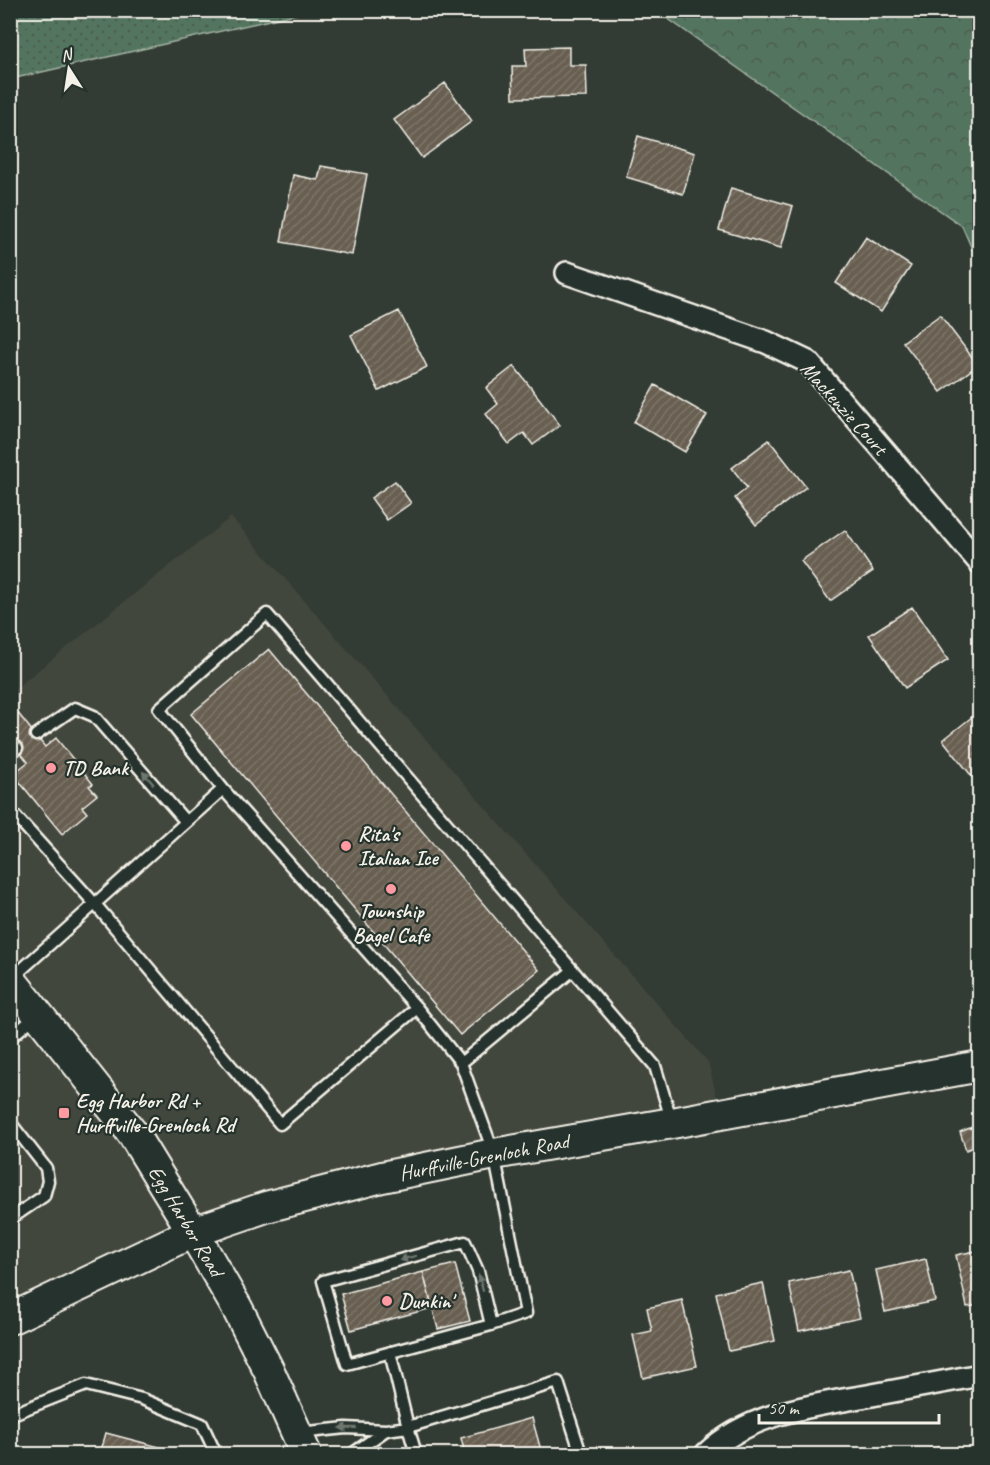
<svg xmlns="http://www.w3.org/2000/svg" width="990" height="1465" viewBox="0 0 990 1465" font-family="Caveat,sans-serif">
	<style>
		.built { fill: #43463d }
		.green { fill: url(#green-dots); stroke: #a3b2a3; stroke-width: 1.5 }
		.forest { fill: url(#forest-crowns); stroke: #a3b2a3; stroke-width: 1.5 }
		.building { fill: url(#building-hatch); stroke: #f4f1e8; stroke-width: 1.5 }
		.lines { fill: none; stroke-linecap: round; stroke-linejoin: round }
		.lane-casing { stroke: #f4f1e8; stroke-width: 15 }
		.street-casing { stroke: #f4f1e8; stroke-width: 26 }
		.secondary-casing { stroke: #f4f1e8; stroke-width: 34 }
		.lane { stroke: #26332d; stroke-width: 10 }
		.street { stroke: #26332d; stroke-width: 21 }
		.secondary { stroke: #26332d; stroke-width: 30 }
		.oneway { fill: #6e766e }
		.poi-dot { fill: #ff9aa2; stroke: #26332d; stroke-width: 2 }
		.labels { text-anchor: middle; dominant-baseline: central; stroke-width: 4.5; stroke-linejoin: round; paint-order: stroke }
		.street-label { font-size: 21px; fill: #f4f1e8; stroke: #26332d }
		.poi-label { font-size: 21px; font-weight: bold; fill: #f4f1e8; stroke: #26332d; text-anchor: start }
	</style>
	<defs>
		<pattern id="green-dots" width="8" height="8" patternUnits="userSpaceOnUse" patternTransform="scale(1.5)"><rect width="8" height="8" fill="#52745e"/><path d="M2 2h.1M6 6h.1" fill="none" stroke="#4d5c51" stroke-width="1.8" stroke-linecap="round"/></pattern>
		<pattern id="forest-crowns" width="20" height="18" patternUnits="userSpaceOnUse" patternTransform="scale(1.5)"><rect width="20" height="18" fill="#52745e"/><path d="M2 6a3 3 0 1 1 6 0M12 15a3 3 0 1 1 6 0" fill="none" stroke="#4d5c51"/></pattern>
		<pattern id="building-hatch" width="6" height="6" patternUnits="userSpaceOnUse" patternTransform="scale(1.5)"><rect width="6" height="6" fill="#675e51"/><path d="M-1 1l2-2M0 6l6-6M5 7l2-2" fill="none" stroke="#7d766a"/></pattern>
	</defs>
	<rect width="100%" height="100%" fill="#333c34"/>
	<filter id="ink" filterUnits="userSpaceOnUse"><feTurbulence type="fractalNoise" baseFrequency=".0167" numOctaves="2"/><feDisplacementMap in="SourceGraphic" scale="12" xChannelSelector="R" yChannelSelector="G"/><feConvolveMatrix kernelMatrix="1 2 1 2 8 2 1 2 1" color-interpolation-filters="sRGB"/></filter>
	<g filter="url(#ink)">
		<path class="built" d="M231 517 708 1062 721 1114 266 1207 11 1319V692Z"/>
		<path class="green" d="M11 10H309V11L11 79Z"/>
		<path class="forest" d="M657 11H979V265L962 226Z"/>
		<path class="building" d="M569 47V65H586L587 97 513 98 512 66H526L525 48Z
			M445 83 472 121 422 158 394 120Z
			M638 136 695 153 683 194 626 177Z
			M321 166 367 174 352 255 281 242 293 175 318 180Z
			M731 188 793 206 781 248 719 230Z
			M866 237 911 266 881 312 836 283Z
			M399 311 427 367 379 391 351 335Z
			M940 315 978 365 941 392 903 342Z
			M514 366 560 425 533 445 524 433 509 444 486 414 498 404 486 388Z
			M655 385 707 415 685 452 634 422Z
			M769 440 806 487 756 525 735 498 747 488 732 468Z
			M395 481 411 503 387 520 371 498Z
			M845 530 873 571 830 601 801 561Z
			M912 607 948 660 905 688 869 635Z
			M269 649 539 970 460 1035 191 714Z
			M17 712 45 747 56 738 93 784 89 786 97 795 82 807 87 813 62 834 13 774 28 762 10 740V718Z
			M977 713 980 716V774L974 779 943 740Z
			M972 1127 978 1145 966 1150 960 1132Z
			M980 1250V1305L967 1307 956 1255Z
			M926 1259 935 1301 885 1312 876 1270Z
			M455 1264 470 1321 438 1329 423 1272Z
			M849 1270 860 1318 799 1331 789 1283Z
			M423 1272 432 1308 351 1330 341 1294Z
			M763 1283 775 1341 729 1351 716 1293Z
			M682 1300 697 1366 643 1378 633 1335 652 1331 647 1308Z
			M532 1418 542 1454H465L461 1438Z
			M106 1433 186 1454H100Z
			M939 1447 940 1454H905Z"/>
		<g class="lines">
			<defs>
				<path id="lane" d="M36 735 75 708 94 716 186 822
					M10 753 17 748
					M223 789 159 709 267 614 655 1066 672 1122
					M10 810 95 904 280 1124 417 1008
					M11 979 223 789 417 1008 461 1063 494 1154 526 1313 491 1325 347 1364 323 1281 465 1242 478 1271 491 1325
					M10 1038 36 1016
					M461 1063 573 970
					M10 1122 46 1168 48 1181 44 1196 10 1219
					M390 1352 408 1427 558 1382 581 1454
					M10 1415 86 1385 142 1399 202 1424 216 1454
					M386 1430 408 1427 416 1454
					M299 1433 346 1428 386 1430 352 1454"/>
				<path id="street" d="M567 273 766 342 808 362 980 563
					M706 1454C749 1413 810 1406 867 1396 904 1389 942 1382 980 1375"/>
				<path id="secondary" d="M10 979 133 1134 193 1232 237 1308 269 1371 306 1454
					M10 1319 193 1232 266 1207 382 1177 494 1154 672 1123 980 1066"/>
			</defs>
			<use href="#lane" class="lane-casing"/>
			<use href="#street" class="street-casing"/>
			<use href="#secondary" class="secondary-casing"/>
			<use href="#lane" class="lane"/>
			<use href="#street" class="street"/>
			<use href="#secondary" class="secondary"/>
		</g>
		<defs><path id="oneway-solid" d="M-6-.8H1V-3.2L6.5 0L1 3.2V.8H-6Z" transform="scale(1.5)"/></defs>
		<g class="oneway">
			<use href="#oneway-solid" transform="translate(148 778) rotate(-131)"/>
			<use href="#oneway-solid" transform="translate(408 1258) rotate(165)"/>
			<use href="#oneway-solid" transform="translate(481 1283) rotate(-104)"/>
			<use href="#oneway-solid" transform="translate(348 1428) rotate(179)"/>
		</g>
	</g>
	<g class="poi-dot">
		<circle cx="51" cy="768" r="6"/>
		<circle cx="346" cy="846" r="6"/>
		<circle cx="391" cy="889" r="6"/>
		<rect x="58" y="1107" width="12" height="12" rx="3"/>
		<circle cx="387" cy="1301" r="6"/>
	</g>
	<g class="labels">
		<g class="street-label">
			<text transform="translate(844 408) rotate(48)">Mackenzie Court</text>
			<text transform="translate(484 1157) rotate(-11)">Hurffville-Grenloch Road</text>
			<text transform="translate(186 1221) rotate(59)">Egg Harbor Road</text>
		</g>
		<g class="poi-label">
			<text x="63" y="768">TD Bank</text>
			<text x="358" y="834">Rita's<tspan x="358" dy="24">Italian Ice</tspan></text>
			<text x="391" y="911" text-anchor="middle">Township<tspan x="391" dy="24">Bagel Cafe</tspan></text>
			<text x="76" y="1101">Egg Harbor Rd +<tspan x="76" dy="24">Hurffville-Grenloch Rd</tspan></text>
			<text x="399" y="1301">Dunkin'</text>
		</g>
	</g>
	<rect width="990" height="1465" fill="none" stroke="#26332d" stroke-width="36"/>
	<rect x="18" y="18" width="954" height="1429" fill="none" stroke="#f4f1e8" stroke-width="2" filter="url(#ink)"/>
	<g transform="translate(69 69) rotate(348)" stroke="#26332d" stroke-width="4.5" paint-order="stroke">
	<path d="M0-4.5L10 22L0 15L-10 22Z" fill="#f4f1e8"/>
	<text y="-9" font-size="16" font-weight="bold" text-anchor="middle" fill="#f4f1e8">N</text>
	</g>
	<path d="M759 1414v9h180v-9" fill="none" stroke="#f4f1e8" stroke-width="3"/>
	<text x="768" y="1414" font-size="18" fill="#f4f1e8" stroke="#26332d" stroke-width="4.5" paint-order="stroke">50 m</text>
</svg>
